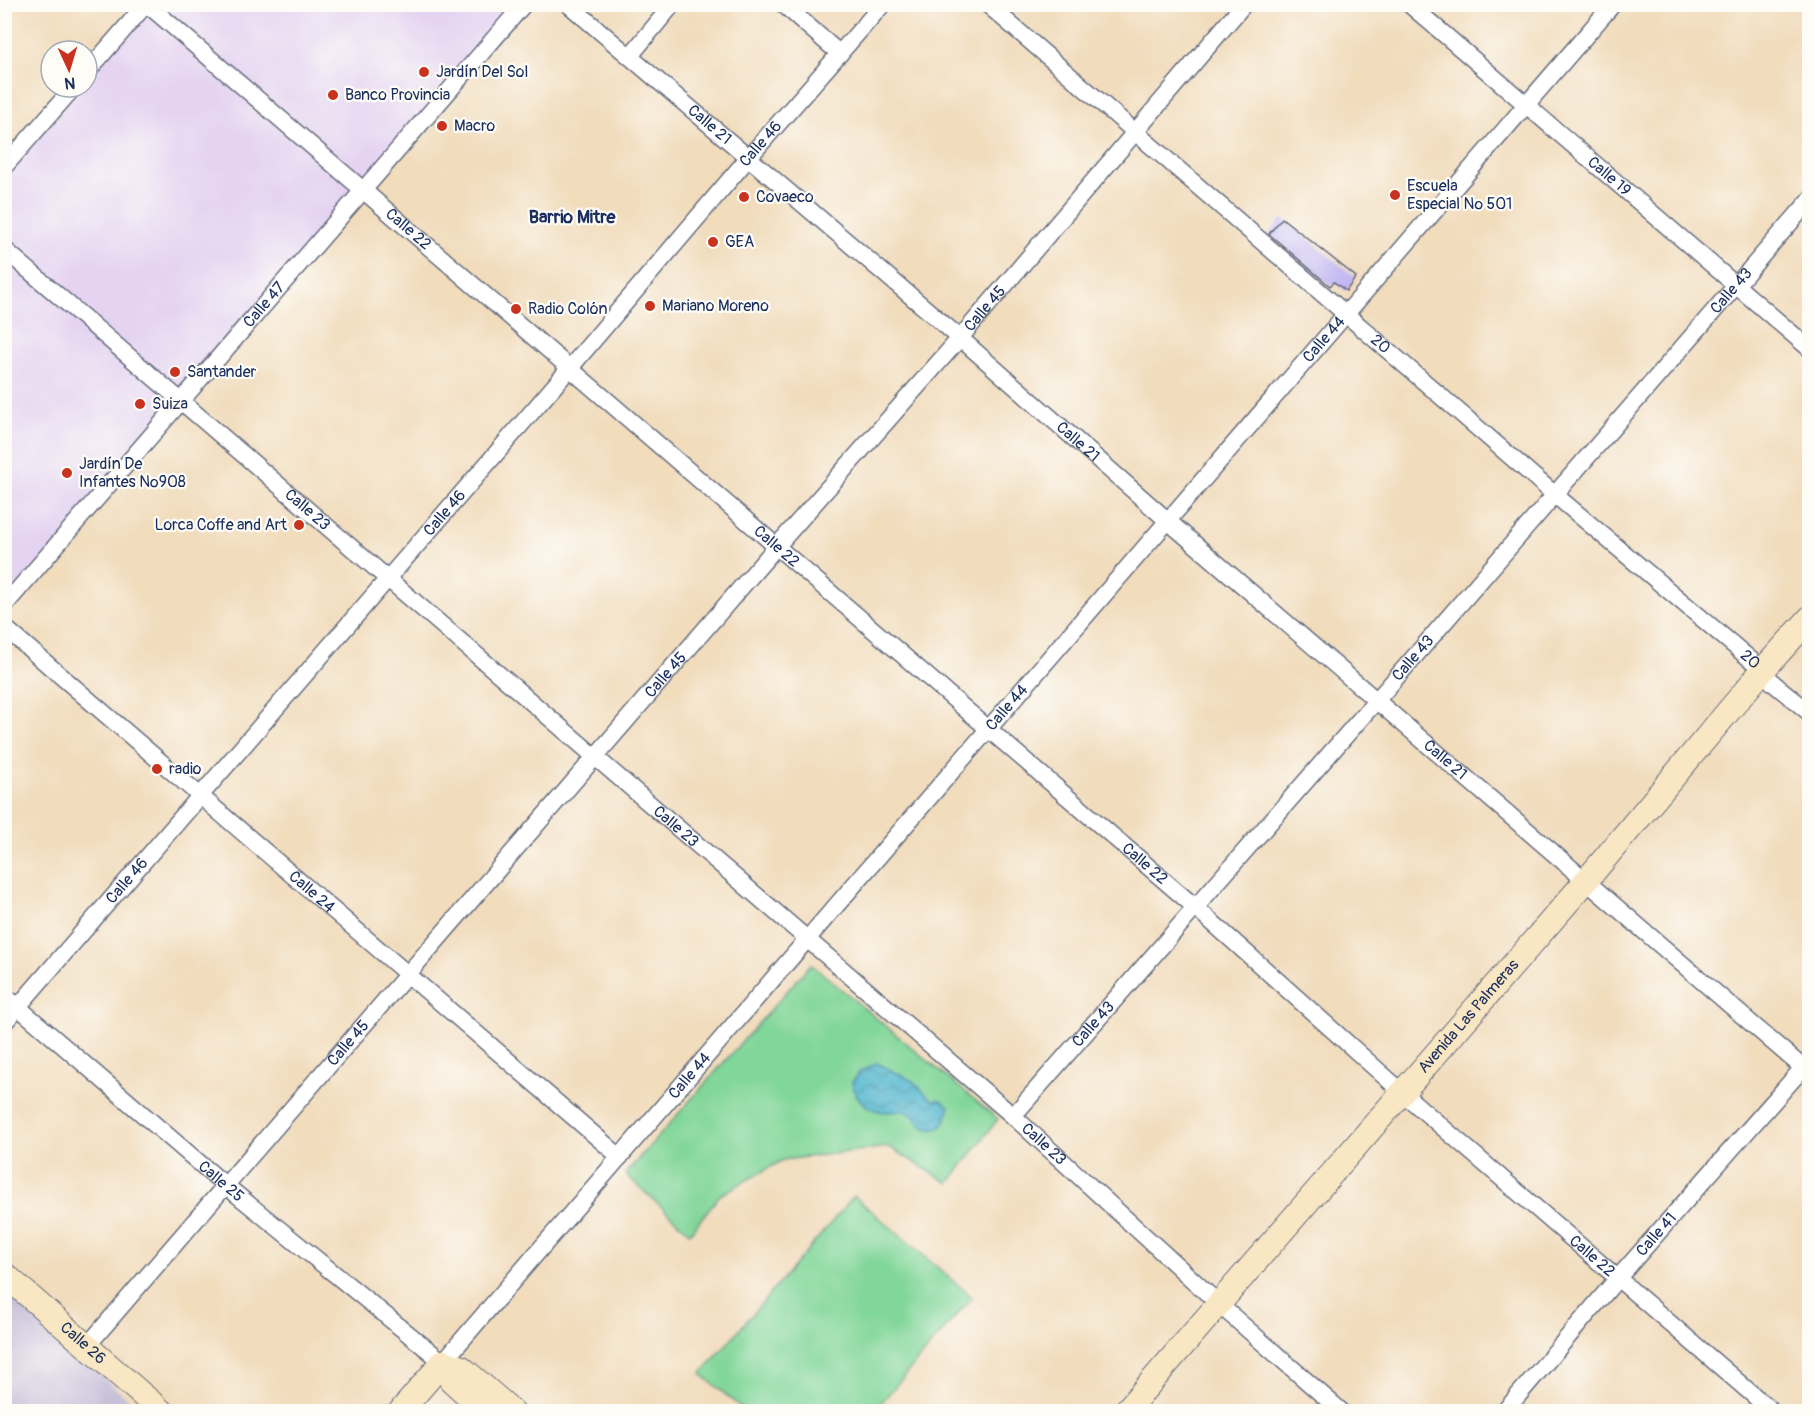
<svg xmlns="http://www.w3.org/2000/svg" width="1814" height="1416" viewBox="0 0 1814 1416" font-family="Pangolin,sans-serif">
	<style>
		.built { fill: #e4d3f1 }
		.railway { fill: #c6c0d9 }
		.park { fill: #81d699; stroke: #4e827c; stroke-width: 1.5 }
		.water { fill: url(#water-waves); stroke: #367296; stroke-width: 1.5 }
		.building { fill: #baaef2 }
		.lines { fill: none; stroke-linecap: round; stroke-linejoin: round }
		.street-casing { stroke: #666c7f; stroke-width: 19 }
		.secondary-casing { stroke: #666c7f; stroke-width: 26 }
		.street { stroke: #fff; stroke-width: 16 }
		.secondary { stroke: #f9e7c3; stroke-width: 24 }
		.poi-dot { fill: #c8321e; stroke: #fdfcf7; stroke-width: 2 }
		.labels { text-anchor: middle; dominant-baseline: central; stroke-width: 4.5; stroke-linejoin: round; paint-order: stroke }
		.poi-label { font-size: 16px; fill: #1b2f5e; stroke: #fdfcf7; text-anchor: start }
		.street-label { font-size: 16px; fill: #1b2f5e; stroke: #fdfcf7 }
		.neighbourhood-label { font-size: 18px; font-weight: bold; fill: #1b2f5e; stroke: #fdfcf7 }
	</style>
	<defs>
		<pattern id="water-waves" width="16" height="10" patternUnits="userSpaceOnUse" patternTransform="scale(1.5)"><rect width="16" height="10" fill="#50b5ce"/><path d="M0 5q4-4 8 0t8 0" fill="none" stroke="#4294aa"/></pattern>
	</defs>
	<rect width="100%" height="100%" fill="#fdfcf7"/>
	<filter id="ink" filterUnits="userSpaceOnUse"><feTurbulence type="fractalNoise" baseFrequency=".0167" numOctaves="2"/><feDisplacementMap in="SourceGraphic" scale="12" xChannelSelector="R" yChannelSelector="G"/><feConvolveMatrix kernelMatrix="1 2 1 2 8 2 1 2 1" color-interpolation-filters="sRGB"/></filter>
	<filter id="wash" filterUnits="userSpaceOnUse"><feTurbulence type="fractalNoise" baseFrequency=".008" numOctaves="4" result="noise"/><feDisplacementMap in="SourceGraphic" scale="24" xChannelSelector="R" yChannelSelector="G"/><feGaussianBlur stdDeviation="1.35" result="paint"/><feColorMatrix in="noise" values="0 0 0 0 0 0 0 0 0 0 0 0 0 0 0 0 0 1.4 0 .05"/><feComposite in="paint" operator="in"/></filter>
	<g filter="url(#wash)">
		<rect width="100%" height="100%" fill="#f1dcbc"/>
		<path class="built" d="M146 5H519L5 605V168L75 87H87V73Z"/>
		<path class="railway" d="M4 1291H5L142 1411H5Z"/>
		<path class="park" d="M811 964 998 1119 949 1183 889 1147 783 1160 720 1195 690 1233 625 1174Z
			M854 1196 972 1297 874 1411H745L701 1374Z"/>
		<path class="water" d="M877 1063 913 1081 932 1100H941L949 1106C949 1119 940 1135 924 1127 917 1123 915 1114 906 1112 901 1110 894 1112 888 1112 869 1112 856 1101 852 1083L860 1071Z"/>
		<g id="blocks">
			<path class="building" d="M1282 218 1356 277 1346 291 1334 282 1330 286 1269 234Z"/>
		</g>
	</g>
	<g filter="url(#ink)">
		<use href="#blocks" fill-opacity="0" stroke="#666c7f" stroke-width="1.5"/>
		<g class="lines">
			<defs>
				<g id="street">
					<path id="s1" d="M147 4 1195 907 1412 1101 1773 1412"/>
					<path id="s2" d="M568 4 960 338 1168 521 1810 1074"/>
					<path d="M783 4 840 54"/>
					<path id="s3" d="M987 4 1554 494 1763 670 1773 683 1810 713"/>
					<path id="s4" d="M1409 4 1810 349"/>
					<path d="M630 56 673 4"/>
					<path d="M87 72 146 4"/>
					<path d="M4 167 74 87"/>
					<path id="s5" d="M4 249 1013 1116 1230 1314 1342 1412"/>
					<path id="s6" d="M4 606 524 4"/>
					<path id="s7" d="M4 627 620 1157"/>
					<path id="s8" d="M4 995 225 1185 443 1362 1613 4"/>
					<path id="s9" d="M4 1023 569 369 749 157 883 4"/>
					<path id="s10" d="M1013 1116 1376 701 1810 200"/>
					<path id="s11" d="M87 1346 776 547 960 338 1244 4"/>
					<path id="s12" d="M1504 1412 1618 1278 1809 1061"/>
				</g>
				<g id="secondary">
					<path id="s13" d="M4 1274 162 1412"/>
					<path d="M443 1362 462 1368 513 1412"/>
					<path d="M443 1362 451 1380 486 1412"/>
					<path d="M400 1412 443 1362"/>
					<path id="s14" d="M1125 1412 1585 882 1763 670 1810 618"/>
				</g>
			</defs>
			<use href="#street" class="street-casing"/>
			<use href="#secondary" class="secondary-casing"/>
			<use href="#street" class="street"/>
			<use href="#secondary" class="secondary"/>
		</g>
	</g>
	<g class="poi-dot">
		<circle cx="424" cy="72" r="6"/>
		<circle cx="333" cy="95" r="6"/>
		<circle cx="442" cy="126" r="6"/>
		<circle cx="1395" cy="195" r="6"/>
		<circle cx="744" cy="197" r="6"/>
		<circle cx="713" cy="242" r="6"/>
		<circle cx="650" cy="306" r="6"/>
		<circle cx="516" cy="309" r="6"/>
		<circle cx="175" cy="372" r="6"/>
		<circle cx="140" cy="404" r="6"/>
		<circle cx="67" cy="473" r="6"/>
		<circle cx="299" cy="525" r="6"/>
		<circle cx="157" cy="769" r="6"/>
	</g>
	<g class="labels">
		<g class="poi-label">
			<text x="436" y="72">Jardín Del Sol</text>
			<text x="345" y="95">Banco Provincia</text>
			<text x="454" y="126">Macro</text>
			<text x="1407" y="186">Escuela<tspan x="1407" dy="18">Especial Nº 501</tspan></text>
			<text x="756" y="197">Covaeco</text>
			<text x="725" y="242">GEA</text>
			<text x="662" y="306">Mariano Moreno</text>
			<text x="528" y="309">Radio Colón</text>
			<text x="187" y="372">Santander</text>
			<text x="152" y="404">Suiza</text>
			<text x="79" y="464">Jardín De<tspan x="79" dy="18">Infantes Nº908</tspan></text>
			<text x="287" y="525" text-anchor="end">Lorca Coffe and Art</text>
			<text x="169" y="769">radio</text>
		</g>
		<g class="street-label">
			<text stroke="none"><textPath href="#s2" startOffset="186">Calle 21</textPath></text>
			<text stroke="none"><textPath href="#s9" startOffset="1160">Calle 46</textPath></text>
			<text stroke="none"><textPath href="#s4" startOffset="264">Calle 19</textPath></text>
			<text stroke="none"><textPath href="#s1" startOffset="345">Calle 22</textPath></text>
			<text stroke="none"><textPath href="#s10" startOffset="1094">Calle 43</textPath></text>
			<text stroke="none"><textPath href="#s6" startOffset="398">Calle 47</textPath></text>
			<text stroke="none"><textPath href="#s11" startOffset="1372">Calle 45</textPath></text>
			<text stroke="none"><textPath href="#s8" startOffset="1922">Calle 44</textPath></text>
			<text stroke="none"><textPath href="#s3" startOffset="520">20</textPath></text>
			<text stroke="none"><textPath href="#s2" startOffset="672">Calle 21</textPath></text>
			<text stroke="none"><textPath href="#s5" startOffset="400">Calle 23</textPath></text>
			<text stroke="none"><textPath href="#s9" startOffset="674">Calle 46</textPath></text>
			<text stroke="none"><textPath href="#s1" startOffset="831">Calle 22</textPath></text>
			<text stroke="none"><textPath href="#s10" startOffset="608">Calle 43</textPath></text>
			<text stroke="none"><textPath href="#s3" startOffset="1006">20</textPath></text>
			<text stroke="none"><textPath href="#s11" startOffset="886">Calle 45</textPath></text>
			<text stroke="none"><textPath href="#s8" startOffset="1436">Calle 44</textPath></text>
			<text stroke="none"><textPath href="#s2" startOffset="1158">Calle 21</textPath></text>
			<text stroke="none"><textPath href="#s5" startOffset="886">Calle 23</textPath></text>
			<text stroke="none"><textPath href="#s1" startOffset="1317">Calle 22</textPath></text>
			<text stroke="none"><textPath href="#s9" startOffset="188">Calle 46</textPath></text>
			<text stroke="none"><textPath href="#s7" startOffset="406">Calle 24</textPath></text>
			<text stroke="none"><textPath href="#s14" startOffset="524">Avenida Las Palmeras</textPath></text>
			<text stroke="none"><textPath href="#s10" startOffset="122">Calle 43</textPath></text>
			<text stroke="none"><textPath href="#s11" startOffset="400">Calle 45</textPath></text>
			<text stroke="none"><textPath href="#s8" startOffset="950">Calle 44</textPath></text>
			<text stroke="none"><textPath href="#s5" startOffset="1372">Calle 23</textPath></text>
			<text stroke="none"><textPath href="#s8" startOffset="286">Calle 25</textPath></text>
			<text stroke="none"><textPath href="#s12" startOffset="234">Calle 41</textPath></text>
			<text stroke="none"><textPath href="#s1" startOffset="1912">Calle 22</textPath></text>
			<text stroke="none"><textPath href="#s13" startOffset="105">Calle 26</textPath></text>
		</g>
		<g class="neighbourhood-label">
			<text x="572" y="217">Barrio Mitre</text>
		</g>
	</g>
	<rect width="1814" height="1416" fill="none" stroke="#fdfcf7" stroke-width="24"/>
	<g transform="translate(69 69) rotate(176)"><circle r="28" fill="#fdfcf7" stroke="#a3aaba" stroke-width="1.5"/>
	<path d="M0-4.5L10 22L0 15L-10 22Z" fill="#c8321e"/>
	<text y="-9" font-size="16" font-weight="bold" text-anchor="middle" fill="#1b2f5e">N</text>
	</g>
</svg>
